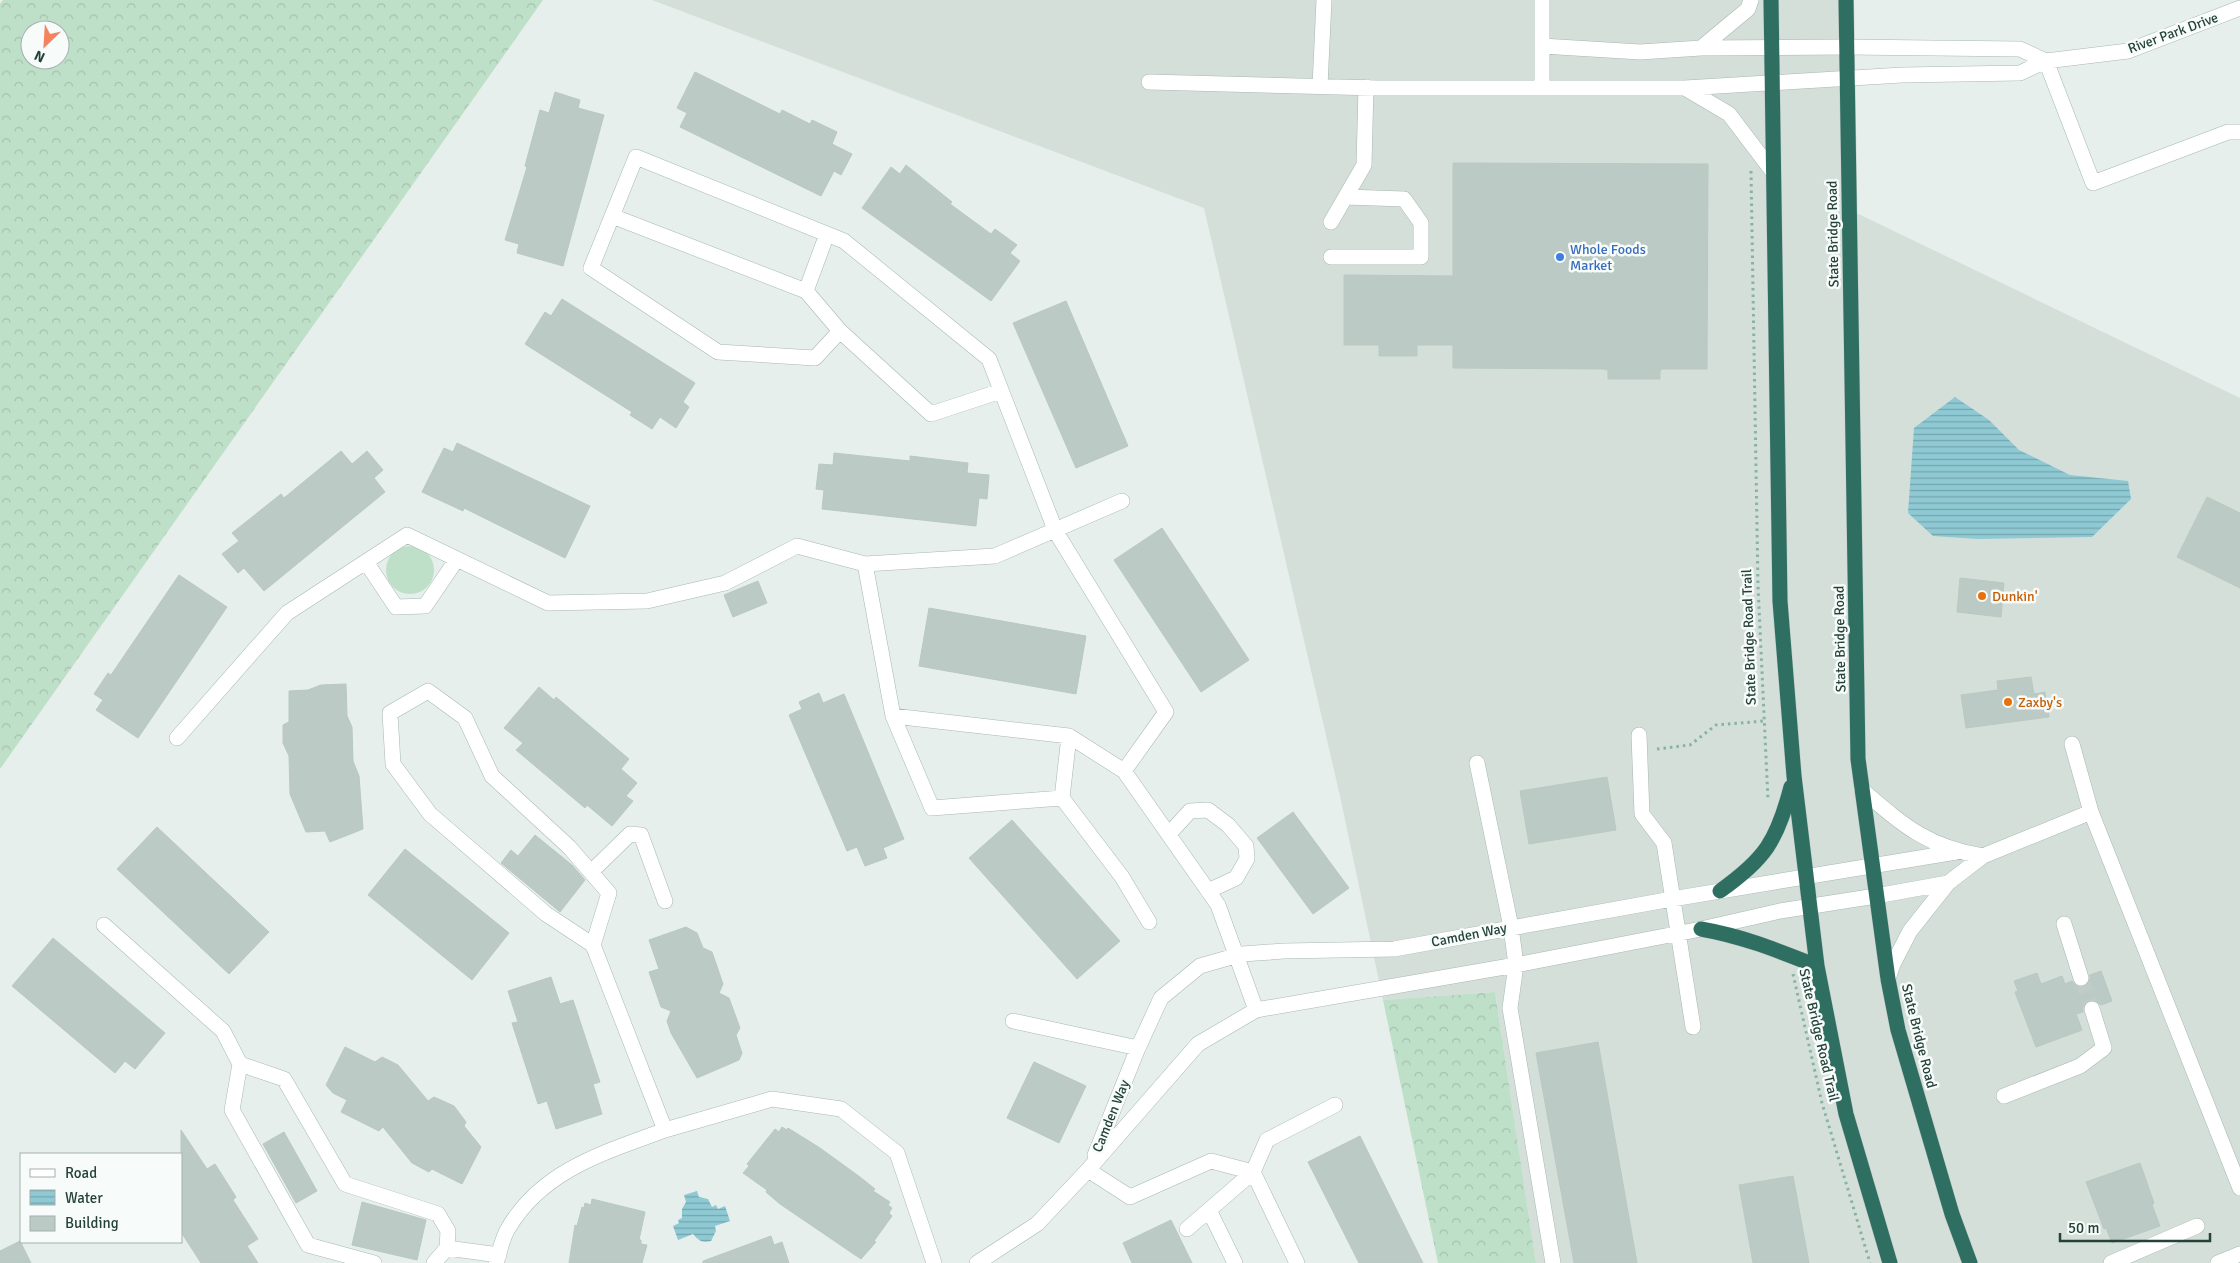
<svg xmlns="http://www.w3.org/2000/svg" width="2240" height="1263" viewBox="0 0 2240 1263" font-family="Signika,sans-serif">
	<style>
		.built { fill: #d4dfda }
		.grass { fill: #bfe0c8 }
		.forest { fill: url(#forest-crowns); fill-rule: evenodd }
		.water { fill: url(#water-rules) }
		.building { fill: #bbcac4; stroke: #b8c9c2 }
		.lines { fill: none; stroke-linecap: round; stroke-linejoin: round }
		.minor-tunnel { stroke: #bfccc8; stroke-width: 15; stroke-dasharray: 15 8; stroke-linecap: butt }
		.minor-casing { stroke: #a8b8b2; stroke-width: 16 }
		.highway-casing { stroke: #c2cac8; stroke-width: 16 }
		.path { stroke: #86b3a5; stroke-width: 3; stroke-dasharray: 2.5 4; stroke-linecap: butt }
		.minor { stroke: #fff; stroke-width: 15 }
		.highway { stroke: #2f6f62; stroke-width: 15 }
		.shop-dot { fill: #3f7fe0; stroke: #f7fbf9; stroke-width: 2 }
		.food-dot { fill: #e8710a; stroke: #f7fbf9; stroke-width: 2 }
		.labels { text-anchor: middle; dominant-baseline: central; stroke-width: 5; stroke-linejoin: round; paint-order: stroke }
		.street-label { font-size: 14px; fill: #24423a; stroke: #f7fbf9 }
		.shop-label { font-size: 14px; fill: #366cbe; stroke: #f7fbf9; text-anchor: start }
		.food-label { font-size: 14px; fill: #c56008; stroke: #f7fbf9; text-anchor: start }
	</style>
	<defs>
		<pattern id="forest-crowns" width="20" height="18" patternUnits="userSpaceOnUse" patternTransform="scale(1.25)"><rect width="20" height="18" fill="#bfe0c8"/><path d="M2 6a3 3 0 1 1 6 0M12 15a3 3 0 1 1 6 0" fill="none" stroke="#a4c1ad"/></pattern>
		<pattern id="water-rules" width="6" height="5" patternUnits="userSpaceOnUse" patternTransform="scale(1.25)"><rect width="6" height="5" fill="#8ec9d4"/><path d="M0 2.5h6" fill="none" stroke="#74a5ad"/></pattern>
	</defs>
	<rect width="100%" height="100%" fill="#e6efeb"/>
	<path class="built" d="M652 0H1839L1842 206 2240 398V1263H1536L1495 992 1383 1000 1340 796 1204 208Z"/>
	<path class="grass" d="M386 570a24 24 0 1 1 48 0a24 24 0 1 1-48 0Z"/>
	<path class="forest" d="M3 0H543L0 769V4ZM30 30H60V60H30Z
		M1495 992 1536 1263H1438L1383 1000Z"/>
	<path class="water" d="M1955 397 1989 420 2019 450 2070 475 2128 481 2131 499 2092 537 1978 539 1933 536 1908 513 1914 428Z
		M697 1191 699 1197 708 1199 712 1207 716 1205 718 1209 725 1206 730 1221 715 1226 716 1231 711 1241C702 1243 699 1241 693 1234L678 1240 673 1226 679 1223 678 1220 682 1218V1209L686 1202 684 1195Z"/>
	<path class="building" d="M695 72 780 114 782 110 810 124 812 120 837 132 832 144 852 154 841 175 834 171 821 196 680 127 687 113 677 108Z
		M555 92 580 100 578 108 604 115 563 266 517 253 519 244 505 240 527 167 525 166 540 110 549 113Z
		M1453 163 1708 164 1707 369H1662L1660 371V379H1608V370L1604 369 1453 368V345H1417V356H1379V345H1344V275L1453 276Z
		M906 165 952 202 950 204 991 234 995 229 1017 245 1010 253 1020 261 991 301 862 208 891 167 900 174Z
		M562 299 695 383 683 402 689 407 676 428 660 417 652 429 630 415 632 412 525 344 545 312 551 316Z
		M1066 301 1128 446 1076 468 1013 323Z
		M457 443 590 506 565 558 464 508 463 511 422 492 444 448 453 452Z
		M341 451 352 464 367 451 383 470 374 478 385 492 264 591 244 568 238 573 222 554 239 541 232 533 281 494 284 498Z
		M834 453 910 461V456L968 463 967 473 989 475 987 499 979 498 976 526 822 509 824 490 816 489 819 464 833 465Z
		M2207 497 2240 513V588L2177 557Z
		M1162 528 1249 660 1201 692 1114 560Z
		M179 575 227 607 138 738 96 710 103 700 94 694 108 673 111 675Z
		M1960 578 2004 583 2001 617 1957 612Z
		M758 581 767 603 733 617 724 595Z
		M929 608 1086 636 1076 694 919 666Z
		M2031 677 2034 694 2045 692 2049 717 1966 728 1961 695 1998 690 1997 681Z
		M346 684 347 716 352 727 353 761 359 776 363 829 330 842 325 831 306 832 290 794 289 756 283 743V725L289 722V691L308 690 321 685Z
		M539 687 554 700 556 697 629 759 621 769 637 783 626 796 633 801 612 826 587 805 585 808 516 750 523 743 504 728Z
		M819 693 823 703 844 694 904 839 883 848 887 858 865 866 857 847 847 851 789 715 802 709 799 702Z
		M1607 777 1616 830 1529 844 1520 791Z
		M1293 812 1349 888 1313 914 1257 838Z
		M1012 820 1120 941 1077 979 969 858Z
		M157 827 269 932 229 974 117 869Z
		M535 835 572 865 585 880 560 912 501 863 511 850 518 856Z
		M405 849 509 933 472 980 368 895Z
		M686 927 697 933 703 948 712 952 723 984 719 993 729 998 740 1028 736 1035 742 1053 739 1060 697 1078 671 1033 667 1021 671 1011 661 1007 649 972 659 969 649 940Z
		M53 938 165 1033 135 1069 125 1061 115 1073 12 986Z
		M2101 971 2112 1001 2101 1005 2095 1000H2089L2083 1006V1012L2076 1014 2082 1030 2036 1047 2015 992 2018 991 2014 981 2037 973 2041 984 2062 976 2065 984 2072 981 2075 985 2083 987 2090 980V975Z
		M551 977 560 1004 573 1000 600 1082 593 1084 602 1114 556 1129 547 1101 538 1104 512 1023 518 1022 508 991Z
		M1598 1042 1637 1263H1574L1536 1053Z
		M345 1047 375 1062 382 1057 398 1065 428 1101 434 1097 454 1106 466 1122 464 1126 481 1147 462 1184 432 1169 429 1172 412 1163 383 1127 379 1131 341 1112 347 1100 333 1093 326 1085Z
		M1034 1062 1086 1086 1059 1143 1007 1118Z
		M782 1127 787 1130 788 1128 820 1148 860 1177 875 1189 873 1191 890 1202 888 1205 892 1208 889 1213 892 1216 874 1241 876 1242 861 1259 780 1204 766 1192 767 1190 743 1173 749 1166 747 1164 775 1129 779 1132Z
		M181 1130 207 1169 215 1164 236 1197 233 1200 258 1239 247 1246 258 1263H201L181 1232Z
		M284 1132 317 1191 296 1203 263 1144Z
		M1360 1136 1423 1263H1359L1308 1162Z
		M2140 1163 2154 1203 2152 1205 2160 1226 2112 1243 2106 1228 2104 1229 2086 1182Z
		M1793 1176 1809 1263H1753L1739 1185Z
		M592 1199 645 1212 639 1240H641V1244L647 1245 642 1263H569L575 1225 577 1226 582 1207 584 1208 585 1203 591 1205Z
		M362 1202 426 1220 417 1260 352 1245Z
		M1171 1220 1192 1263H1132L1123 1243Z
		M771 1236 774 1245 782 1242 789 1263H703V1261Z
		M20 1241 31 1263H0V1251Z"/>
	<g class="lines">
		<path class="minor-tunnel" d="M2081 978 2092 1009"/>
		<defs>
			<path id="minor" d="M1542 46 1640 52 1701 48 1748 9 1751 0
				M1701 48 1847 47 2020 49 2046 61
				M2046 61 2093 183 2228 132H2240
				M1149 82 1377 88H1685L1902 75 2020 73 2046 61 2128 51 2240 8
				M1320 86 1324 0
				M1542 88V0
				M1685 88 1729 114 1773 172
				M612 216 806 291
				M1331 222 1364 165 1366 87
				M827 234 806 291 840 331
				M1331 257H1421V223L1404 199 1346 197
				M1001 391 931 414 840 331 815 358 718 352 591 268 636 157 844 241 989 359 1056 532 1166 712 1124 771 1218 905 1256 1010
				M1122 501 995 556 865 564 893 716 1069 736 1124 771
				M366 562 396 607 425 606 457 559
				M893 716 932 808 1062 798 1069 736
				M1639 735 1642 814 1664 843 1693 1027
				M177 738 287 613 407 535 548 603 647 601 725 583 797 546 865 564
				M2072 744 2091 812 2240 1188
				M1477 763 1511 927 1516 965 1510 1008 1553 1263
				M1862 790C1903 825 1927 847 1983 856
				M1062 798 1122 877 1149 922
				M1169 834 1190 811 1208 810 1228 825 1246 846 1247 859 1236 878 1208 891
				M591 872 630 834 641 835 665 901
				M2064 924 2081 978
				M104 925 223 1031 240 1064 232 1110 308 1245 374 1263
				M593 945 609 893 569 847 492 776 465 718 428 691 390 713 393 764 430 814 546 914 593 945 665 1130 772 1099 841 1109 897 1153 934 1263
				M1888 979 1893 964 1910 931 1948 883 1983 856 2091 812
				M1013 1021 1138 1048
				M240 1064 284 1079 345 1184 438 1214 448 1231 447 1248
				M2004 1096 2080 1066 2104 1048 2092 1009
				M1095 1155 1138 1048 1161 998 1200 966 1242 954 1284 951 1394 949 1672 899 1956 852
				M1088 1170 1130 1197 1211 1161 1253 1172 1297 1263
				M1209 1210 1235 1263
				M1187 1229 1253 1172 1267 1140 1335 1105
				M434 1263 447 1248 499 1255
				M496 1263C500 1252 502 1237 509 1227 544 1169 606 1152 665 1130
				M977 1263 1037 1224 1088 1170 1198 1044 1256 1010 1516 965 1701 929 1780 911 1876 896 1948 883
				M2111 1263 2197 1226
				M2218 1263 2240 1254"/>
			<path id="highway" d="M1771 0 1780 601 1794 776 1817 966 1846 1114 1890 1263
				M1846 0 1858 759 1888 979 1898 1030 1952 1214 1970 1263
				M1720 891C1765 859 1777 841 1791 787
				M1701 929C1742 936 1779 951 1817 966"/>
		</defs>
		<use href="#minor" class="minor-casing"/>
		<use href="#highway" class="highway-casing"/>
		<path class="path" d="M1751 171 1758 586 1768 800
			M1657 749 1690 745 1716 725 1764 721
			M1793 974 1822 1103 1870 1263"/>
		<use href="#minor" class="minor"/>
		<use href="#highway" class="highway"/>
	</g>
	<circle class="shop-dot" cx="1560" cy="257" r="5"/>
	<g class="food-dot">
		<circle cx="1982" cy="596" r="5"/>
		<circle cx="2008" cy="702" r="5"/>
	</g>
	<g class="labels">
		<g class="street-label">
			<text transform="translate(2173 33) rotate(-20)">River Park Drive</text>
			<text transform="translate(1833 234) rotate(-91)">State Bridge Road</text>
			<text transform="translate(1749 637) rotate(-92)">State Bridge Road Trail</text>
			<text transform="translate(1840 639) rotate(-91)">State Bridge Road</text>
			<text transform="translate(1469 935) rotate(-11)">Camden Way</text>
			<text transform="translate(1819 1035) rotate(77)">State Bridge Road Trail</text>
			<text transform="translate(1919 1036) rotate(76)">State Bridge Road</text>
			<text transform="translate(1111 1116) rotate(-68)">Camden Way</text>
		</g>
		<g class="shop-label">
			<text x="1570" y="249">Whole Foods<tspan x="1570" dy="16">Market</tspan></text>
		</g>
		<g class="food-label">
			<text x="1992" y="596">Dunkin'</text>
			<text x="2018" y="702">Zaxby's</text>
		</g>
	</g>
	<rect x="20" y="1153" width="162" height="90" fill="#f7fbf9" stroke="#a3b1ad"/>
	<rect x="30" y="1169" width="25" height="8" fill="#ffffff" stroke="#a3b1ad"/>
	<text x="65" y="1178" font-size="15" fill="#24423a">Road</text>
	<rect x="30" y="1190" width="25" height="15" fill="url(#water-rules)" stroke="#a3b1ad"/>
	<text x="65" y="1203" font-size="15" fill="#24423a">Water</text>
	<rect x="30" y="1216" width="25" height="15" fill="#bbcac4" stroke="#a3b1ad"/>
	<text x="65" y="1228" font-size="15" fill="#24423a">Building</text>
	<g transform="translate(45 45) rotate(205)"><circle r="24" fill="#f7fbf9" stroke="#a3b1ad"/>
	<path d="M0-4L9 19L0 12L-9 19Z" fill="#f4845f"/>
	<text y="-8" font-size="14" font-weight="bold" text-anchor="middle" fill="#24423a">N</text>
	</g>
	<path d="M2060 1233v8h150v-8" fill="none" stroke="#24423a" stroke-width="2.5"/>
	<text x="2068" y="1233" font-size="15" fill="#24423a" stroke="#f7fbf9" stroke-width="4" paint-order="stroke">50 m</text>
</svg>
